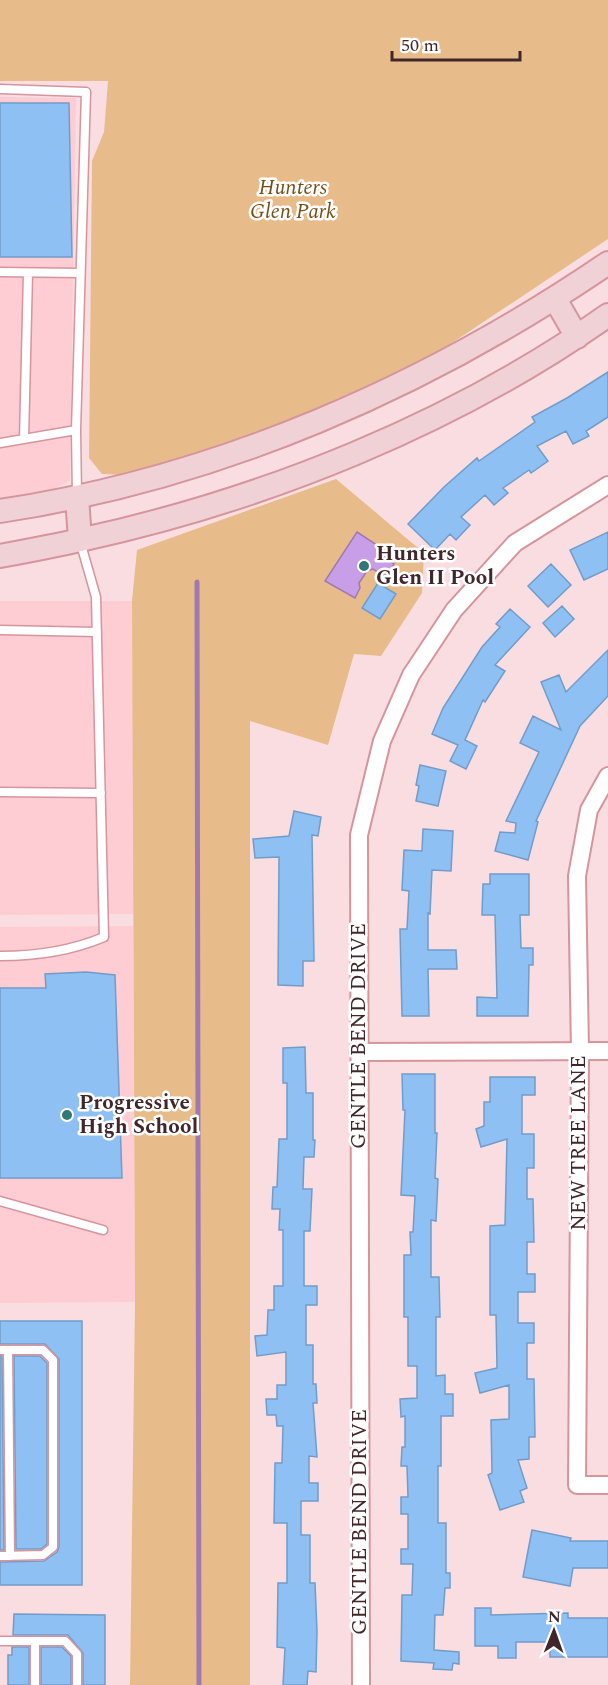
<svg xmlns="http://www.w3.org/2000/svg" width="608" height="1685" viewBox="0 0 608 1685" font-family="Spectral,serif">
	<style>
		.built { fill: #fdcdd3 }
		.green { fill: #e7bc8a }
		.water { fill: #c99ee8; stroke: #a07aaf; stroke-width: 1.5 }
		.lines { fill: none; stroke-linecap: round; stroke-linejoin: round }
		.stream { stroke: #a07aaf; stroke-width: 5 }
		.building { fill: #8ec0f4; stroke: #729cc8; stroke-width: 1.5 }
		.lane-casing { stroke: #d6949d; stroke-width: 11 }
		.street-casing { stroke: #d6949d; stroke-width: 20 }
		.secondary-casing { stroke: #d6949d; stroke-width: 26 }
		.lane { stroke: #fff; stroke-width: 8 }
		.street { stroke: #fff; stroke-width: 16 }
		.secondary { stroke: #efd1d6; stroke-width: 22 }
		.poi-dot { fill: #2f7874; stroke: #fff; stroke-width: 2 }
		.labels { text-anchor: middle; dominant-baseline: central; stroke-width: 5; stroke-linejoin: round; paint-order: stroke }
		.park-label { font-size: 21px; font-style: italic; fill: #764e18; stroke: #fff }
		.poi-label { font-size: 21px; font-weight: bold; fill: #41262a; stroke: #fff; text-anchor: start }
		.street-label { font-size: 21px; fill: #41262a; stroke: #fff }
	</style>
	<rect width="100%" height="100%" fill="#fadde0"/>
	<path class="built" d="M0 97 76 98 70 481 43 494 0 500Z
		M0 601H132L135 914 0 915Z
		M133 926 135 1302 0 1303V927Z"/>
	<path class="green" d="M0 0H608V239L428 359 263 437 125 475 102 474 89 458 92 161 104 132 108 81H0Z
		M336 479 424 553 422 593 381 656 354 654 328 745 250 721V1685H130L135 1302 132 601 137 550Z"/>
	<path class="water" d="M357 532 383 549 382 555 394 564 386 577 373 569 367 571 359 583 360 588 355 598 325 581Z"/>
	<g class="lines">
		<path class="stream" d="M197 582 199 1685"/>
	</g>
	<path class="building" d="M0 103H69L72 257H0Z
		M608 372V417L586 431 589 436 573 444 566 431 537 446 548 461 531 473 529 470 503 488 508 493 494 505 485 495 461 517 470 525 456 540 450 534 435 550 408 524 444 487 477 458 479 461 535 422 532 417 567 398Z
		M608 532V569L584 580 570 550Z
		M551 564 571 585 548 607 528 586Z
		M378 583 396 594 380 619 362 608Z
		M562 606 574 619 555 637 543 623Z
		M510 609 530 627 495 665 505 671 485 702 483 700 465 740 477 746 466 769 450 761 458 745 432 734 443 708 482 647 500 627 496 624Z
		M608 650V696L580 726 536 821 538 822 528 860 495 851 500 832 515 833 516 823 506 821 539 752 520 743 533 716 561 730 541 682 559 675 566 692Z
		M420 765 446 771 438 806 416 801 419 786 416 785Z
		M294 811 321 817 318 836 312 835 314 961H303V986L278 985 279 857 255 858 253 839 289 836Z
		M423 829 453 831 451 871 432 870 430 914 428 913V950H456L457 969H428L429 1016H402L400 929H407L409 891 402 890 404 850 422 851Z
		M490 874H529V915H520L521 948H533V965H529L528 1016H477V997L497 998 495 915H482L483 884H490Z
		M86 972 115 975 122 1178H0V988H46L45 974Z
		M305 1047 306 1093H313V1140H315L314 1157H304L303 1189H312L310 1231H304V1286H317V1305H306V1345H313V1384H316L317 1403H313L317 1457 309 1456V1483H318V1501H301V1535H310V1583H315L317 1631 316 1672 308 1671 307 1685H283L285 1648 277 1647 278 1583H287V1523H274L275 1463H282L283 1426H277L276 1415H267L266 1399H277V1385H286V1352L257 1356 255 1336 267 1335 268 1310H274V1286H283V1230H279L280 1209H272L273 1187H277L279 1139H287V1083H283V1048Z
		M402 1074H435V1133H437L435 1178 438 1179 436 1221 431 1220V1277H439L440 1317H436V1376L445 1375V1394H453V1416H441V1466H438V1523H446V1573H450V1588H445L443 1615H435L434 1650 459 1652V1664L453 1663 452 1670 433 1669 434 1663 401 1661 402 1595H412L413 1564H401V1549H408V1514H401V1497H408L407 1466H401L402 1447H405V1416L401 1417 400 1399 417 1398V1366H408V1317H404V1255H411L410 1232H413L415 1196 401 1195 405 1110H403Z
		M490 1077H535V1095H522V1134H534V1168H527V1199H533L534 1242H527V1274H535V1292H518V1323H534V1343H527V1379H534L535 1437H529V1459L518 1460 527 1488 520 1491 524 1502 500 1510 488 1475 492 1473 491 1420 509 1419V1385L480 1393 475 1373 497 1368 496 1315H490V1226L505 1225 507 1139 481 1147 476 1129 484 1126V1102H490Z
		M0 1321H82V1585H0V1562L44 1561 57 1552 59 1547V1359L45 1344H0Z
		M0 1356H2L4 1550H0Z
		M14 1356H40L47 1363V1544L41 1549H16Z
		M532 1530 571 1538 570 1541H608V1568H573L570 1586 523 1577Z
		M475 1608H491V1615L568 1613V1618H608V1657H550V1642H516V1658H498V1646H475Z
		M14 1614 105 1615V1685H83V1653L68 1635H13Z
		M12 1647H29V1685H8V1655H12Z
		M41 1647H62L71 1656V1685H41Z"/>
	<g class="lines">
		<defs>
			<path id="lane" d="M0 89 86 92 76 430 77 497
				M0 272 80 273
				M24 439 28 273
				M0 443 76 430
				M0 630 97 632
				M0 792 101 793
				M0 956C36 956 71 951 104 937L96 597 80 541
				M0 1201 103 1230
				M0 1350H43L53 1360V1547L43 1555 0 1556
				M8 1350 10 1556
				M0 1641H65L77 1654V1685
				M35 1641V1685"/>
			<path id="street" d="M608 776 589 810 577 876 580 1051 577 1485H608
				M358 1052 608 1051
				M361 1685 359 835 382 741 411 675 454 610 515 543 608 485"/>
			<path id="secondary" d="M555 299 577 337
				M77 497 80 540
				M0 511C219 478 426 387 608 263
				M0 556C27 551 54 546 80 540 264 500 454 424 608 315"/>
		</defs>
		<use href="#lane" class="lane-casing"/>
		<use href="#street" class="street-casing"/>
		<use href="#secondary" class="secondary-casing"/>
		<use href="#lane" class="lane"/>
		<use href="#street" class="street"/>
		<use href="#secondary" class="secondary"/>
	</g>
	<g class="poi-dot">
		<circle cx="364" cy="566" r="6"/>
		<circle cx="67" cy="1115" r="6"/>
	</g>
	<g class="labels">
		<g class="park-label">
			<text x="293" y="188">Hunters<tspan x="293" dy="24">Glen Park</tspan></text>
		</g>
		<g class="poi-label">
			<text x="376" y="554">Hunters<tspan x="376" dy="24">Glen II Pool</tspan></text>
			<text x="79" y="1103">Progressive<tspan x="79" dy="24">High School</tspan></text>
		</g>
		<g class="street-label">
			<text transform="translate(359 1036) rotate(-90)">GENTLE BEND DRIVE</text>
			<text transform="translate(579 1143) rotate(-90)">NEW TREE LANE</text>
			<text transform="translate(360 1522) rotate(-90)">GENTLE BEND DRIVE</text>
		</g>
	</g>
	<g transform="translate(554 1631) rotate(1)" stroke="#ffffff" stroke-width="4.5" paint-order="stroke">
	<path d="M0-4.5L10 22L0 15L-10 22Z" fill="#41262a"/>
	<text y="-9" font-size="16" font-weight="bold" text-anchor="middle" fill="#41262a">N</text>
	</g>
	<path d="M392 51v9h128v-9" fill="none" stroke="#41262a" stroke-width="3"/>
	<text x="401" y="51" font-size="18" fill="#41262a" stroke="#ffffff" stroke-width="4.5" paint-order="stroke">50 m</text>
</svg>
